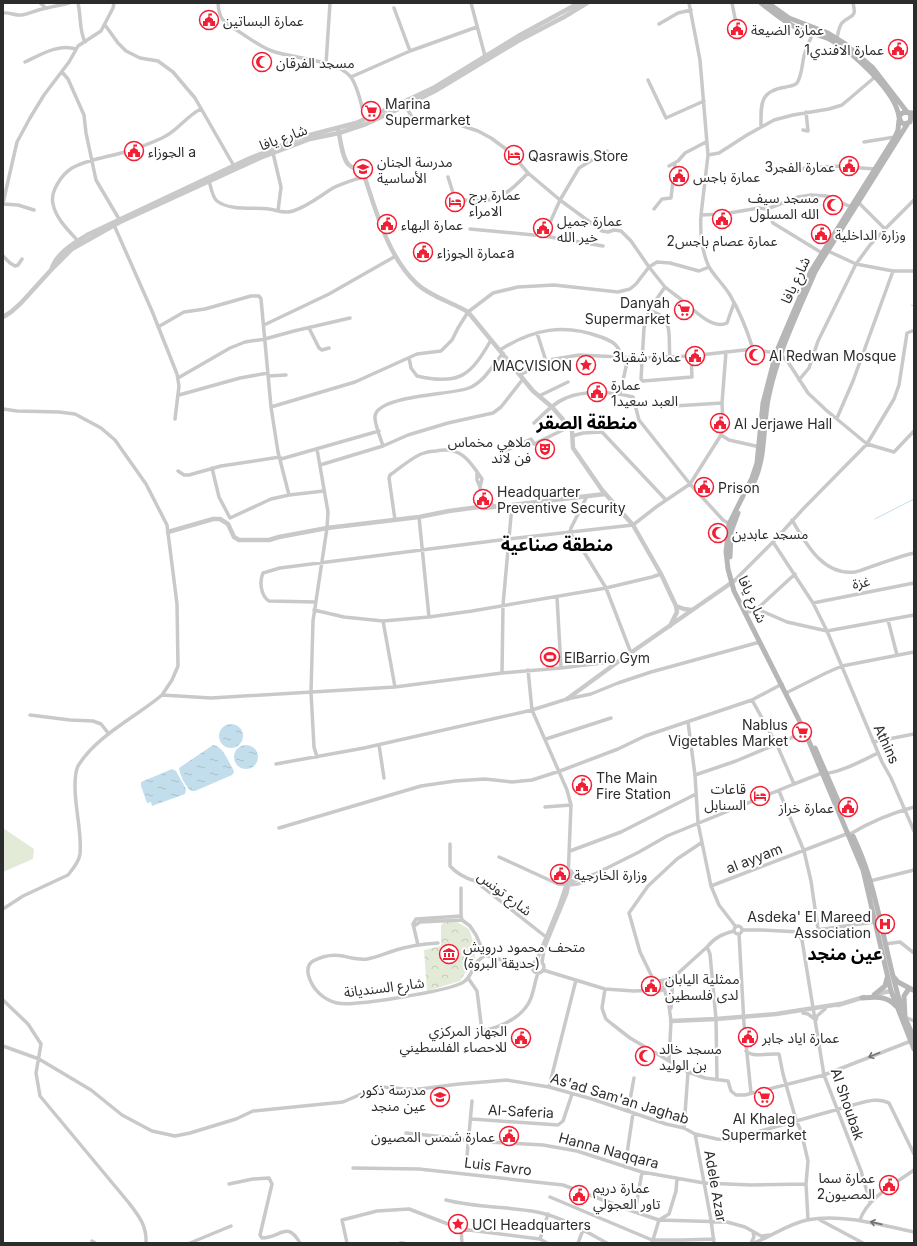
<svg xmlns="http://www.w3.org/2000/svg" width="917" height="1246" viewBox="0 0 917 1246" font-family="Inter,'Noto Sans Arabic',sans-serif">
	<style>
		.grass { fill: #e3ebd8 }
		.park { fill: url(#park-crowns) }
		.water { fill: url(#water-ripples) }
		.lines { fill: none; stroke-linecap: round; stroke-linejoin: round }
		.stream { stroke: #c2deed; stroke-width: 1 }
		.minor { stroke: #c9c9c9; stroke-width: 3.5 }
		.tertiary { stroke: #c9c9c9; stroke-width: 4.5 }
		.secondary { stroke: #b6b6b6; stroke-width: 5 }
		.oneway { stroke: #737373 }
		.labels { text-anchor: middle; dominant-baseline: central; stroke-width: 4; stroke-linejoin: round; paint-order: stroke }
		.poi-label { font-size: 14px; fill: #2c2c2c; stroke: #fff; text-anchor: start }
		.street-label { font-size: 14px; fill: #2c2c2c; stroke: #fff }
		.district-label { font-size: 18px; font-weight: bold; fill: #000; stroke: #fff }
	</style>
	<defs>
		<pattern id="park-crowns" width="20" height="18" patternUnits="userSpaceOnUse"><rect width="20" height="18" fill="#e3ebd8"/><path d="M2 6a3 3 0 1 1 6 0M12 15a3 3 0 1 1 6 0" fill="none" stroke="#c3caba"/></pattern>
		<pattern id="water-ripples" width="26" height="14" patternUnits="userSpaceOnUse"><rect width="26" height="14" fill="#c2deed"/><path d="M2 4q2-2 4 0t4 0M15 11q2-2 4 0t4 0" fill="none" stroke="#a7bfcb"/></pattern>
	</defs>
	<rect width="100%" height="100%" fill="#fff"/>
	<path class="grass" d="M3 828 34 849 33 859 3 872Z"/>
	<path class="park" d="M450 918 469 929 475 947V958L460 981 427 991 424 950 441 946V925Z"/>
	<path class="water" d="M219 736a12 12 0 1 1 24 0a12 12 0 1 1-24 0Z
		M213 745C223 746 228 761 233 769L234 772 232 775 195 791H191C186 787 180 776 179 768Z
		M234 757a12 12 0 1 1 24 0a12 12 0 1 1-24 0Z
		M172 769 176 771 186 789 185 794 152 806 151 802 147 803 141 786V782Z"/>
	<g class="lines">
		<path class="stream" d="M911 305 914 306
			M875 519 914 499"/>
		<path class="minor" d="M40 3 46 8
			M78 3C81 15 79 31 85 42
			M218 3C219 20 224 22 238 31 249 38 259 46 272 51 294 59 334 59 350 76 358 85 362 108 365 119
			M471 3 485 56
			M689 3 700 60 708 155
			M732 3 739 38
			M394 8 410 51
			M3 13C10 12 15 16 22 15 30 14 38 9 47 8 55 6 61 5 69 3
			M659 24 678 13 691 10
			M105 25 118 43 126 51 140 58 158 61 173 72 195 98 234 166
			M837 38C838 34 839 26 842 23 851 14 857 19 853 3
			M25 62C40 55 59 43 76 49
			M326 64 330 3
			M62 72 68 79 84 115 86 133 96 180 119 219
			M351 77 410 51 477 27
			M648 80 666 118 704 101
			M403 102 412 117 422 122 457 124 478 131 491 138 510 152 528 173 560 200 602 231 608 232 614 230 621 231 631 241 649 267 665 287
			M761 127C761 104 759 91 786 87 790 86 794 86 797 83 802 76 802 64 804 56 806 48 810 40 813 33
			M803 130 808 131 806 112
			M864 142 895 137
			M273 153 281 187 278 211
			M669 166 678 161 685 153 706 142
			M798 169 834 166 875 169
			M448 177 455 199C494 203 501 201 528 173
			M209 181C211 187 212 197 217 201 230 211 253 207 269 209 277 210 284 214 293 211 308 206 320 196 333 188 343 183 354 180 365 176
			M3 203 17 142 30 118 44 95 69 62 78 46 101 31 113 8 114 3
			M859 203 885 229
			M3 204 18 205 34 210
			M851 207 827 196 811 195 798 197 767 209 759 208 723 214 701 215 708 155 719 153 747 135 774 120 793 115 829 109 842 105 875 77
			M654 209 662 199 671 198 675 163
			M767 209 773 223 822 253
			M701 215C700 232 702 252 709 267 715 277 724 285 730 295 740 312 747 330 753 349
			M114 225 152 311 177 374 179 386 175 419
			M470 229 544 236 603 246
			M544 236 560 200 579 168 607 151
			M79 242C69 231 56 219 53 204 50 192 61 175 72 168 88 159 110 157 128 151 139 148 151 143 162 138 177 132 186 116 201 109
			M828 251 856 264 893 271H914
			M3 256 10 263 15 266 18 265 22 259
			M649 310C652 312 657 313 660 315 673 323 668 345 670 357
			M264 325 329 294 394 257
			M158 327 184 312 205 309 251 296H259L261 299 271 407 278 452 289 495 324 491
			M309 328 319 348 322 350 329 348
			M537 333 546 361
			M500 350C533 329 564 323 601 337 612 341 620 345 621 358
			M691 356 692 377 643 381 641 379 644 328 649 310 665 287C671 292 677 296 683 301 693 309 712 330 727 323L734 303
			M409 358 411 368 417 376C460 386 471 375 491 340
			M520 375 549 360 579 355 641 358 691 356 753 349 780 354 788 362 808 393 826 410 867 444 894 452 914 431
			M268 376 286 375
			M178 378 230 348 245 342 265 339 294 331 350 318
			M799 380 809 368 818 341 856 264 870 245 885 229 914 200
			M620 394 628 358
			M179 395 240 378 268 373
			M539 396 568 382
			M674 406 722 403
			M271 407 355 382 417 354 441 351 452 340 458 328 468 312 493 293 518 287 554 285 618 292 630 289 636 284 649 267 657 262 670 263 699 271 709 267
			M3 409 17 411 59 412 75 414 101 428 115 440 146 484 167 525 177 604 178 666 172 680 162 695C136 717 96 736 78 766 75 772 75 780 75 787 75 809 82 832 80 854 79 862 73 869 68 875L23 896 3 909
			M837 418 853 381 893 271
			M534 423C544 414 553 403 566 398 585 390 614 392 633 397L639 420 690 484 723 520 730 524
			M721 435 729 440 760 447
			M572 436 583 433 602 432 666 500
			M383 446C381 439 374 423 375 416 378 395 452 395 469 388 484 382 493 365 503 353
			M505 451 531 439 534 444 569 427
			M281 459 379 431
			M320 465 383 446 408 435 448 423 493 413 501 407 523 379
			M212 468 219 497 230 518 271 499 289 495
			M178 471 184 475H189L221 466 280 457
			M480 487 482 504 484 508
			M419 517 429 617
			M395 520 389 478 390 475C400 468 410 459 421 454 426 452 431 451 436 451 461 446 470 461 482 479L480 487 477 480V472
			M792 520C806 544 823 576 855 572 861 571 867 568 873 566 886 562 900 556 914 553
			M570 533 584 552 606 588 631 653
			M570 533 571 528 587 496
			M773 542 813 603 827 631 882 762 891 778 914 831
			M734 581 773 542 803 509 867 444 894 399 899 385 907 333 912 331H914
			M557 597 561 668
			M315 602 269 601C261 596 259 582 263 573L280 568 508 539 633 525 656 507 690 484 721 435 723 423 722 403 726 352
			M813 603 914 583
			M757 609 787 622 827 631 914 615
			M314 610 344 617 383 621 429 617 472 611 606 588 652 577 661 574
			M748 612 757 609 795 574
			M888 620 897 655
			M383 621 395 687
			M528 670 532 710 567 790 571 805 568 879 559 906 536 962
			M502 673 503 605 512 505
			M786 693 826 673 842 666 914 652
			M162 695 211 698 395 687 502 673 561 668 618 661
			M752 700 777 745 794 784 822 773C834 776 866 759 878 753
			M30 715 70 720 93 721 101 724 109 734
			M688 722 695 775 698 823 711 886 719 905 736 927
			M546 739 611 718
			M873 742 914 734
			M379 745 384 778
			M317 757 314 747 311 692 313 621 327 528 328 512 317 449
			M276 764 364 748 532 710 567 699 591 694 618 683 651 672 760 642
			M695 775 736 761 805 732
			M779 791 804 851 811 881 818 929
			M545 807 571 805
			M279 828 421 786 455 781 485 779 512 782 532 780 560 771 618 749 645 736 752 700 782 684
			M852 833C872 821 892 813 914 807
			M450 844V866C457 874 465 878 475 881L546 937
			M570 851 621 832 696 794
			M499 857 558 884 569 885 578 884 588 880 593 876
			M571 871 575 877 582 878
			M553 880 570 882 595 874 639 852 667 836 794 784
			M870 881 914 870
			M711 886 849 833
			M461 888V915L462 920 470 926 476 935 485 955 505 961 532 965
			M414 926 420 922 462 920
			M734 930a4 4 0 1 1 8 0a4 4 0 1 1-8 0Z
			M742 930H760L801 932 875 922
			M797 932 802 940 824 1075 861 1171 870 1202
			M739 934 744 1024 751 1093
			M438 943C423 944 409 946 396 950 386 953 377 957 367 959 358 960 351 958 343 956 333 954 322 956 313 961 307 965 307 971 309 977 313 990 324 1000 337 1003 353 1007 446 991 462 983 470 979 472 970 476 963 478 960 482 958 485 955
			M885 944 900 942 914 953
			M418 945 413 924 416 919 461 916
			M707 947 710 954 716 1019 717 1080
			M532 967a6 6 0 1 1 12 0a6 6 0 1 1-12 0Z
			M542 963 544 949 567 893 571 874
			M543 970 605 989 634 991 656 990
			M468 978 477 991 482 1031C501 1027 524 1017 531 998 534 990 535 981 538 973
			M662 981 664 985C664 989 662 991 658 991L655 987 656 982 658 981 671 979
			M655 983 640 952 629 913 648 886 677 859 701 843
			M664 986 707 947C715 937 723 934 734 931
			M664 988 669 1006 671 1021 669 1060
			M605 989 602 1008 604 1014 606 1019 612 1024 630 1038 688 1072 705 1078 728 1081 731 1091 736 1095H745L824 1075 911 1041
			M3 1000 28 1024 41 1044 36 1073 40 1096 129 1203C139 1216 147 1226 146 1243
			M671 1008 673 978
			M803 1013 808 1014 816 1020 817 1016 825 1009
			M905 1017 914 1021
			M3 1046 39 1059 91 1090 122 1115 152 1131 175 1136 190 1133 236 1119 253 1111 343 1102 366 1092 382 1087 405 1089H420L459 1084 507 1080 549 1087 592 1099 666 1124 684 1128 695 1134 717 1139 729 1140 853 1105C865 1102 878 1097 889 1103L914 1154
			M746 1051C753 1058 769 1053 779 1054L783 1074 796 1120 801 1131 808 1161 806 1184 808 1220
			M549 1087 576 980
			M628 1111 634 1078
			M472 1119 558 1125 563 1121 572 1094
			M684 1128 688 1072
			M406 1133 455 1138 469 1141 543 1145 577 1151 642 1172 704 1183 751 1185 806 1184
			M695 1134 711 1220 714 1243
			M467 1156 472 1101
			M625 1167 633 1113
			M353 1168 419 1169 563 1185 635 1212
			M642 1172 635 1212 659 1220 727 1222 745 1227 761 1236 770 1235
			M229 1184 253 1179 269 1178 272 1184 260 1235 262 1238C280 1238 287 1220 300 1243
			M550 1197 652 1240H683L714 1239
			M446 1200C477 1208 507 1206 537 1212 562 1217 585 1231 607 1243
			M820 1220 863 1243
			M860 1220C867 1198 896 1183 914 1170
			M461 1229 462 1243
			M540 1239 548 1214
			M92 1241 95 1243
			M190 1243 231 1226
			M347 1243 342 1220 377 1211 409 1209 461 1229 540 1239 547 1243
			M400 1243H404
			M578 1243 583 1230
			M652 1243 659 1220 669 1214 676 1191 677 1178
			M751 1243 754 1237 753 1232
			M754 1243C772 1236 788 1224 807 1220 841 1213 881 1225 914 1232"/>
		<path class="tertiary" d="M338 128C340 137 342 159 349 165 354 170 360 167 364 175 376 211 388 257 417 284 431 297 452 302 468 312L533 391 552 407 572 430 573 448 602 490 633 525 661 574 676 606 677 612 670 626
			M51 270C57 252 74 243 89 234L248 159 302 137 356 123 414 97 435 87 520 35 579 3
			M3 317 11 312 21 303 51 270 72 249 120 222 260 158 310 139 339 133 366 124 405 106 435 91 518 41 564 17 587 3
			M482 498 487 503 494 506
			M168 532 213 519H220L228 524 234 537 239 540H269L279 537 327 528 419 517 449 511 479 507 484 508 512 505 605 494
			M676 606 684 609 692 610
			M567 699 619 661 734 581
			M875 994 891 991
			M838 1005 864 997
			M671 1021 716 1019 776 1014 840 1004"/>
		<path class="secondary" d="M761 3C773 12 785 23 799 29 810 33 821 35 831 40 853 52 896 92 899 117
			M768 3 789 18 828 33 844 43 873 68 907 112
			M909 113 911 116 910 122 904 124 901 122 899 117C902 110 908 113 914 113
			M899 120 898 130 895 137 811 271 776 353 763 403 757 463 752 478 729 524 726 552 728 569 734 591 805 732 863 870 891 991 914 1049
			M753 484C767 456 762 425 769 395 778 352 798 312 815 272L822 260 908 123
			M730 557 731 532 738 513
			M815 748 843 812
			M853 836C859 849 864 861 868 874 882 918 888 965 902 1009
			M893 976 898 982 913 990
			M874 995 885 986 887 978
			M862 998C875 997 886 995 896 1006
			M905 1017 904 996 908 990
			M906 1020 914 1038"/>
	</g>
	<defs><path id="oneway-shaft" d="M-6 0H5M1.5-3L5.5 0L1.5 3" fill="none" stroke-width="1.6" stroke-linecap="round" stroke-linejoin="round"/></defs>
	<g class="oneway">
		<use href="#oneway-shaft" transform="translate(874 1055) rotate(158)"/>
		<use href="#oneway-shaft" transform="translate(876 1223) rotate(-167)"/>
	</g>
	<defs>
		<symbol id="civic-ring" viewBox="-11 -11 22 22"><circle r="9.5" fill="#fff" stroke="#f21f34" stroke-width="1.5"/><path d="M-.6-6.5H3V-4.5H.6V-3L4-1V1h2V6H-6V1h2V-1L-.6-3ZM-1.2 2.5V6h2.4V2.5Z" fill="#f21f34"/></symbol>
		<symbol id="mosque-ring" viewBox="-11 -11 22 22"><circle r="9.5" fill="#fff" stroke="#f21f34" stroke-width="1.5"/><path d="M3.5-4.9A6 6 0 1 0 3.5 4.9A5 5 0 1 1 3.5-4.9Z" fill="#f21f34"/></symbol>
		<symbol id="supermarket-ring" viewBox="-11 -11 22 22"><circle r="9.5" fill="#fff" stroke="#f21f34" stroke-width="1.5"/><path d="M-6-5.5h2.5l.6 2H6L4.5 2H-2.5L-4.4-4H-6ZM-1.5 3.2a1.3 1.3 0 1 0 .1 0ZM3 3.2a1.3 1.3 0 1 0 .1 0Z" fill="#f21f34"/></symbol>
		<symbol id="hotel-ring" viewBox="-11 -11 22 22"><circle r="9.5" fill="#fff" stroke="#f21f34" stroke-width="1.5"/><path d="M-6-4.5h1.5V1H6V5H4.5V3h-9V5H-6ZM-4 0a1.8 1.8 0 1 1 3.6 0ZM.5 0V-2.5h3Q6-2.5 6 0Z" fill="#f21f34"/></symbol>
		<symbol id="school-ring" viewBox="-11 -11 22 22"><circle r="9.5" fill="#fff" stroke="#f21f34" stroke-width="1.5"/><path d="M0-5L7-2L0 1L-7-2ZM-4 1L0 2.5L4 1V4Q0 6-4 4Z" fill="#f21f34"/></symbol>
		<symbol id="sight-ring" viewBox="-11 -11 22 22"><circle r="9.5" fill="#fff" stroke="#f21f34" stroke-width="1.5"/><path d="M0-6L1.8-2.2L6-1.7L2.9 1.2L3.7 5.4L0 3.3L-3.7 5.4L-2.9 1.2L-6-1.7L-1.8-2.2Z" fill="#f21f34"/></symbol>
		<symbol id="theatre-ring" viewBox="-11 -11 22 22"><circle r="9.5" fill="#fff" stroke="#f21f34" stroke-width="1.5"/><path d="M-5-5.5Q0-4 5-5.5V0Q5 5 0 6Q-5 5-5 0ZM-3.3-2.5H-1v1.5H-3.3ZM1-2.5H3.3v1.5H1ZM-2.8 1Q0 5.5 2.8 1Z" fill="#f21f34"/></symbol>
		<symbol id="stadium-ring" viewBox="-11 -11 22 22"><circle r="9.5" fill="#fff" stroke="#f21f34" stroke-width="1.5"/><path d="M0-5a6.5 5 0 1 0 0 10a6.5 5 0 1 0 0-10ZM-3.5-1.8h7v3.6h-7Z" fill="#f21f34"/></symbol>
		<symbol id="hospital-ring" viewBox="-11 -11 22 22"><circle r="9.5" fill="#fff" stroke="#f21f34" stroke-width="1.5"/><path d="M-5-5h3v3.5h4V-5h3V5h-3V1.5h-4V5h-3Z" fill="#f21f34"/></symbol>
		<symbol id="museum-ring" viewBox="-11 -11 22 22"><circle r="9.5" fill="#fff" stroke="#f21f34" stroke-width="1.5"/><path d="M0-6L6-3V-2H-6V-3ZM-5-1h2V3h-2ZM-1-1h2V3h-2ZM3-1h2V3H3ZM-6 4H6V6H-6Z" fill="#f21f34"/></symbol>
	</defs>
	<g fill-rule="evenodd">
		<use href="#civic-ring" x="198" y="9" width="22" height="22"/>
		<use href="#civic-ring" x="726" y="18" width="22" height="22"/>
		<use href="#civic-ring" x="887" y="38" width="22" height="22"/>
		<use href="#mosque-ring" x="251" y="51" width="22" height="22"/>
		<use href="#supermarket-ring" x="360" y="100" width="22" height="22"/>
		<use href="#civic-ring" x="123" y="140" width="22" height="22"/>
		<use href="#hotel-ring" x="503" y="144" width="22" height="22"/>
		<use href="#civic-ring" x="838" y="155" width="22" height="22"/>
		<use href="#school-ring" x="352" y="158" width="22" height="22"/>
		<use href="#civic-ring" x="668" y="165" width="22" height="22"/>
		<use href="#hotel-ring" x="444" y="191" width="22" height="22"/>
		<use href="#mosque-ring" x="822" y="194" width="22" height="22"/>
		<use href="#civic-ring" x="711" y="208" width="22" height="22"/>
		<use href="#civic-ring" x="376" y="213" width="22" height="22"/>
		<use href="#civic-ring" x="532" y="217" width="22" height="22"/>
		<use href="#civic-ring" x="810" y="223" width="22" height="22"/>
		<use href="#civic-ring" x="412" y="241" width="22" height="22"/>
		<use href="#supermarket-ring" x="673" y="299" width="22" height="22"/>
		<use href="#mosque-ring" x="744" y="344" width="22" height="22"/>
		<use href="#civic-ring" x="684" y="345" width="22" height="22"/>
		<use href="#sight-ring" x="575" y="354" width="22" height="22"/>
		<use href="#civic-ring" x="586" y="381" width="22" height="22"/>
		<use href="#civic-ring" x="709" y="412" width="22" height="22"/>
		<use href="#theatre-ring" x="534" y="438" width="22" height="22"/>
		<use href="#civic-ring" x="693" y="476" width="22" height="22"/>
		<use href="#civic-ring" x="472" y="488" width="22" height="22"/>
		<use href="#mosque-ring" x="707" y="522" width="22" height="22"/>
		<use href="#stadium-ring" x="539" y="646" width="22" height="22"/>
		<use href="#supermarket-ring" x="791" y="721" width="22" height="22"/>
		<use href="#civic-ring" x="571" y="774" width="22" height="22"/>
		<use href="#hotel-ring" x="749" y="785" width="22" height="22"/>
		<use href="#civic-ring" x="837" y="796" width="22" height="22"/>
		<use href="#civic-ring" x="549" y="863" width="22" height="22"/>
		<use href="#hospital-ring" x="874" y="913" width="22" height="22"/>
		<use href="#museum-ring" x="438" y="943" width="22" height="22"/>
		<use href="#civic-ring" x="640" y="975" width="22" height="22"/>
		<use href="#civic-ring" x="737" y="1026" width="22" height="22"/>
		<use href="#civic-ring" x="510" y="1027" width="22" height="22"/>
		<use href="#mosque-ring" x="634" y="1045" width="22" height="22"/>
		<use href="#school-ring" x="429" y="1086" width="22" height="22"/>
		<use href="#supermarket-ring" x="753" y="1086" width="22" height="22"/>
		<use href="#civic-ring" x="498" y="1125" width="22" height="22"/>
		<use href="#civic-ring" x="878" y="1174" width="22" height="22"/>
		<use href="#civic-ring" x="568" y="1184" width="22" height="22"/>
		<use href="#sight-ring" x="447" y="1213" width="22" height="22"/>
	</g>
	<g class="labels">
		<g class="poi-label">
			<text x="223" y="20">عمارة البساتين</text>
			<text x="751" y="29">عمارة الضيعة</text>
			<text x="884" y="49" text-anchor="end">عمارة الافندي1</text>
			<text x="276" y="62">مسجد الفرقان</text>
			<text x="385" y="103">Marina<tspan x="385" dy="16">Supermarket</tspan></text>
			<text x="148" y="151">الجوزاء a</text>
			<text x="528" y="155">Qasrawis Store</text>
			<text x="377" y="161">مدرسة الجنان<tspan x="377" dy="16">الأساسية</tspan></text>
			<text x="835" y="166" text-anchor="end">عمارة الفجر3</text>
			<text x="693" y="176">عمارة باجس</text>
			<text x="469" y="194">عمارة برج<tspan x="469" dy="16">الامراء</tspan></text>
			<text x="819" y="197" text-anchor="end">مسجد سيف<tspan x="819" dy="16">الله المسلول</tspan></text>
			<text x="557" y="220">عمارة جميل<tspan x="557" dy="16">خير الله</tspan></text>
			<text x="401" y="224">عمارة البهاء</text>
			<text x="835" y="234">وزارة الداخلية</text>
			<text x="722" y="240" text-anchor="middle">عمارة عصام باجس2</text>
			<text x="437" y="252">عمارة الجوزاءa</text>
			<text x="670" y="302" text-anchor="end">Danyah<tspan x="670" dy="16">Supermarket</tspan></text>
			<text x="769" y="355">Al Redwan Mosque</text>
			<text x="681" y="356" text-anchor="end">عمارة شقبا3</text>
			<text x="572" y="365" text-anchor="end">MACVISION</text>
			<text x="611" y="384">عمارة<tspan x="611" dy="16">العبد سعيد1</tspan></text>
			<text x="734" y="423">Al Jerjawe Hall</text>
			<text x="531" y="441" text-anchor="end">ملاهي مخماس<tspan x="531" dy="16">فن لاند</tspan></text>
			<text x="718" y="487">Prison</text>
			<text x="497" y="491">Headquarter<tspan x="497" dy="16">Preventive Security</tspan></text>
			<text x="732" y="533">مسجد عابدين</text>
			<text x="564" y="657">ElBarrio Gym</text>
			<text x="788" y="724" text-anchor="end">Nablus<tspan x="788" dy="16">Vigetables Market</tspan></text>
			<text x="596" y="777">The Main<tspan x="596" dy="16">Fire Station</tspan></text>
			<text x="746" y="788" text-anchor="end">قاعات<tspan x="746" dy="16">السنابل</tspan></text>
			<text x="834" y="807" text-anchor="end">عمارة خراز</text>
			<text x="574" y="874">وزارة الخارجية</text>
			<text x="871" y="916" text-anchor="end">Asdeka' El Mareed<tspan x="871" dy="16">Association</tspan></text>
			<text x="463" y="946">متحف محمود درويش<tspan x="463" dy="16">(حديقة البروة)</tspan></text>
			<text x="665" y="978">ممثلية اليابان<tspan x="665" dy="16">لدى فلسطين</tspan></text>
			<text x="507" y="1030" text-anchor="end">الجهاز المركزي<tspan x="507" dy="16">للاحصاء الفلسطيني</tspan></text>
			<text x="762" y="1037">عمارة اياد جابر</text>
			<text x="659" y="1048">مسجد خالد<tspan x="659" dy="16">بن الوليد</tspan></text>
			<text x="426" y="1089" text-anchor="end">مدرسة ذكور<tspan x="426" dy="16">عين منجد</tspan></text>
			<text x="764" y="1118" text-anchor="middle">Al Khaleg<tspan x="764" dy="16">Supermarket</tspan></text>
			<text x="495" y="1136" text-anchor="end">عمارة شمس المصيون</text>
			<text x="875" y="1177" text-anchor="end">عمارة سما<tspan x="875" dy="16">المصيون2</tspan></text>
			<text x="593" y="1187">عمارة دريم<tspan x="593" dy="16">تاور العجولي</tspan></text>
			<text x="472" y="1224">UCI Headquarters</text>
		</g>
		<g class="street-label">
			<text transform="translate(283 137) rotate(-20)">شارع يافا</text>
			<text transform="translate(795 280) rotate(-65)">شارع يافا</text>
			<text transform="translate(861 582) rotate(-11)">غزة</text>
			<text transform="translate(753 599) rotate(66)">شارع يافا</text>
			<text transform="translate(887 744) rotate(65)">Athins</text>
			<text transform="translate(754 858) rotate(-21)">al ayyam</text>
			<text transform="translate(505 893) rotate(37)">شارع تونس</text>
			<text transform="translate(384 987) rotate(-7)">شارع السنديانة</text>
			<text transform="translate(620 1098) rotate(17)">As'ad Sam'an Jaghab</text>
			<text transform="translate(848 1104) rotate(71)">Al Shoubak</text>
			<text transform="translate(521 1111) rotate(3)">Al-Saferia</text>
			<text transform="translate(609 1150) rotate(15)">Hanna Naqqara</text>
			<text transform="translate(498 1166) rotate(7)">Luis Favro</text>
			<text transform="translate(716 1186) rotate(80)">Adele Azar</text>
		</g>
		<g class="district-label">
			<text x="587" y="422">منطقة الصقر</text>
			<text x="557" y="544">منطقة صناعية</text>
			<text x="845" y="953">عين منجد</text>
		</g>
	</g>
	<rect width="917" height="1246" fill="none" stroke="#2c2c2c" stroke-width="8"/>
</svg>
